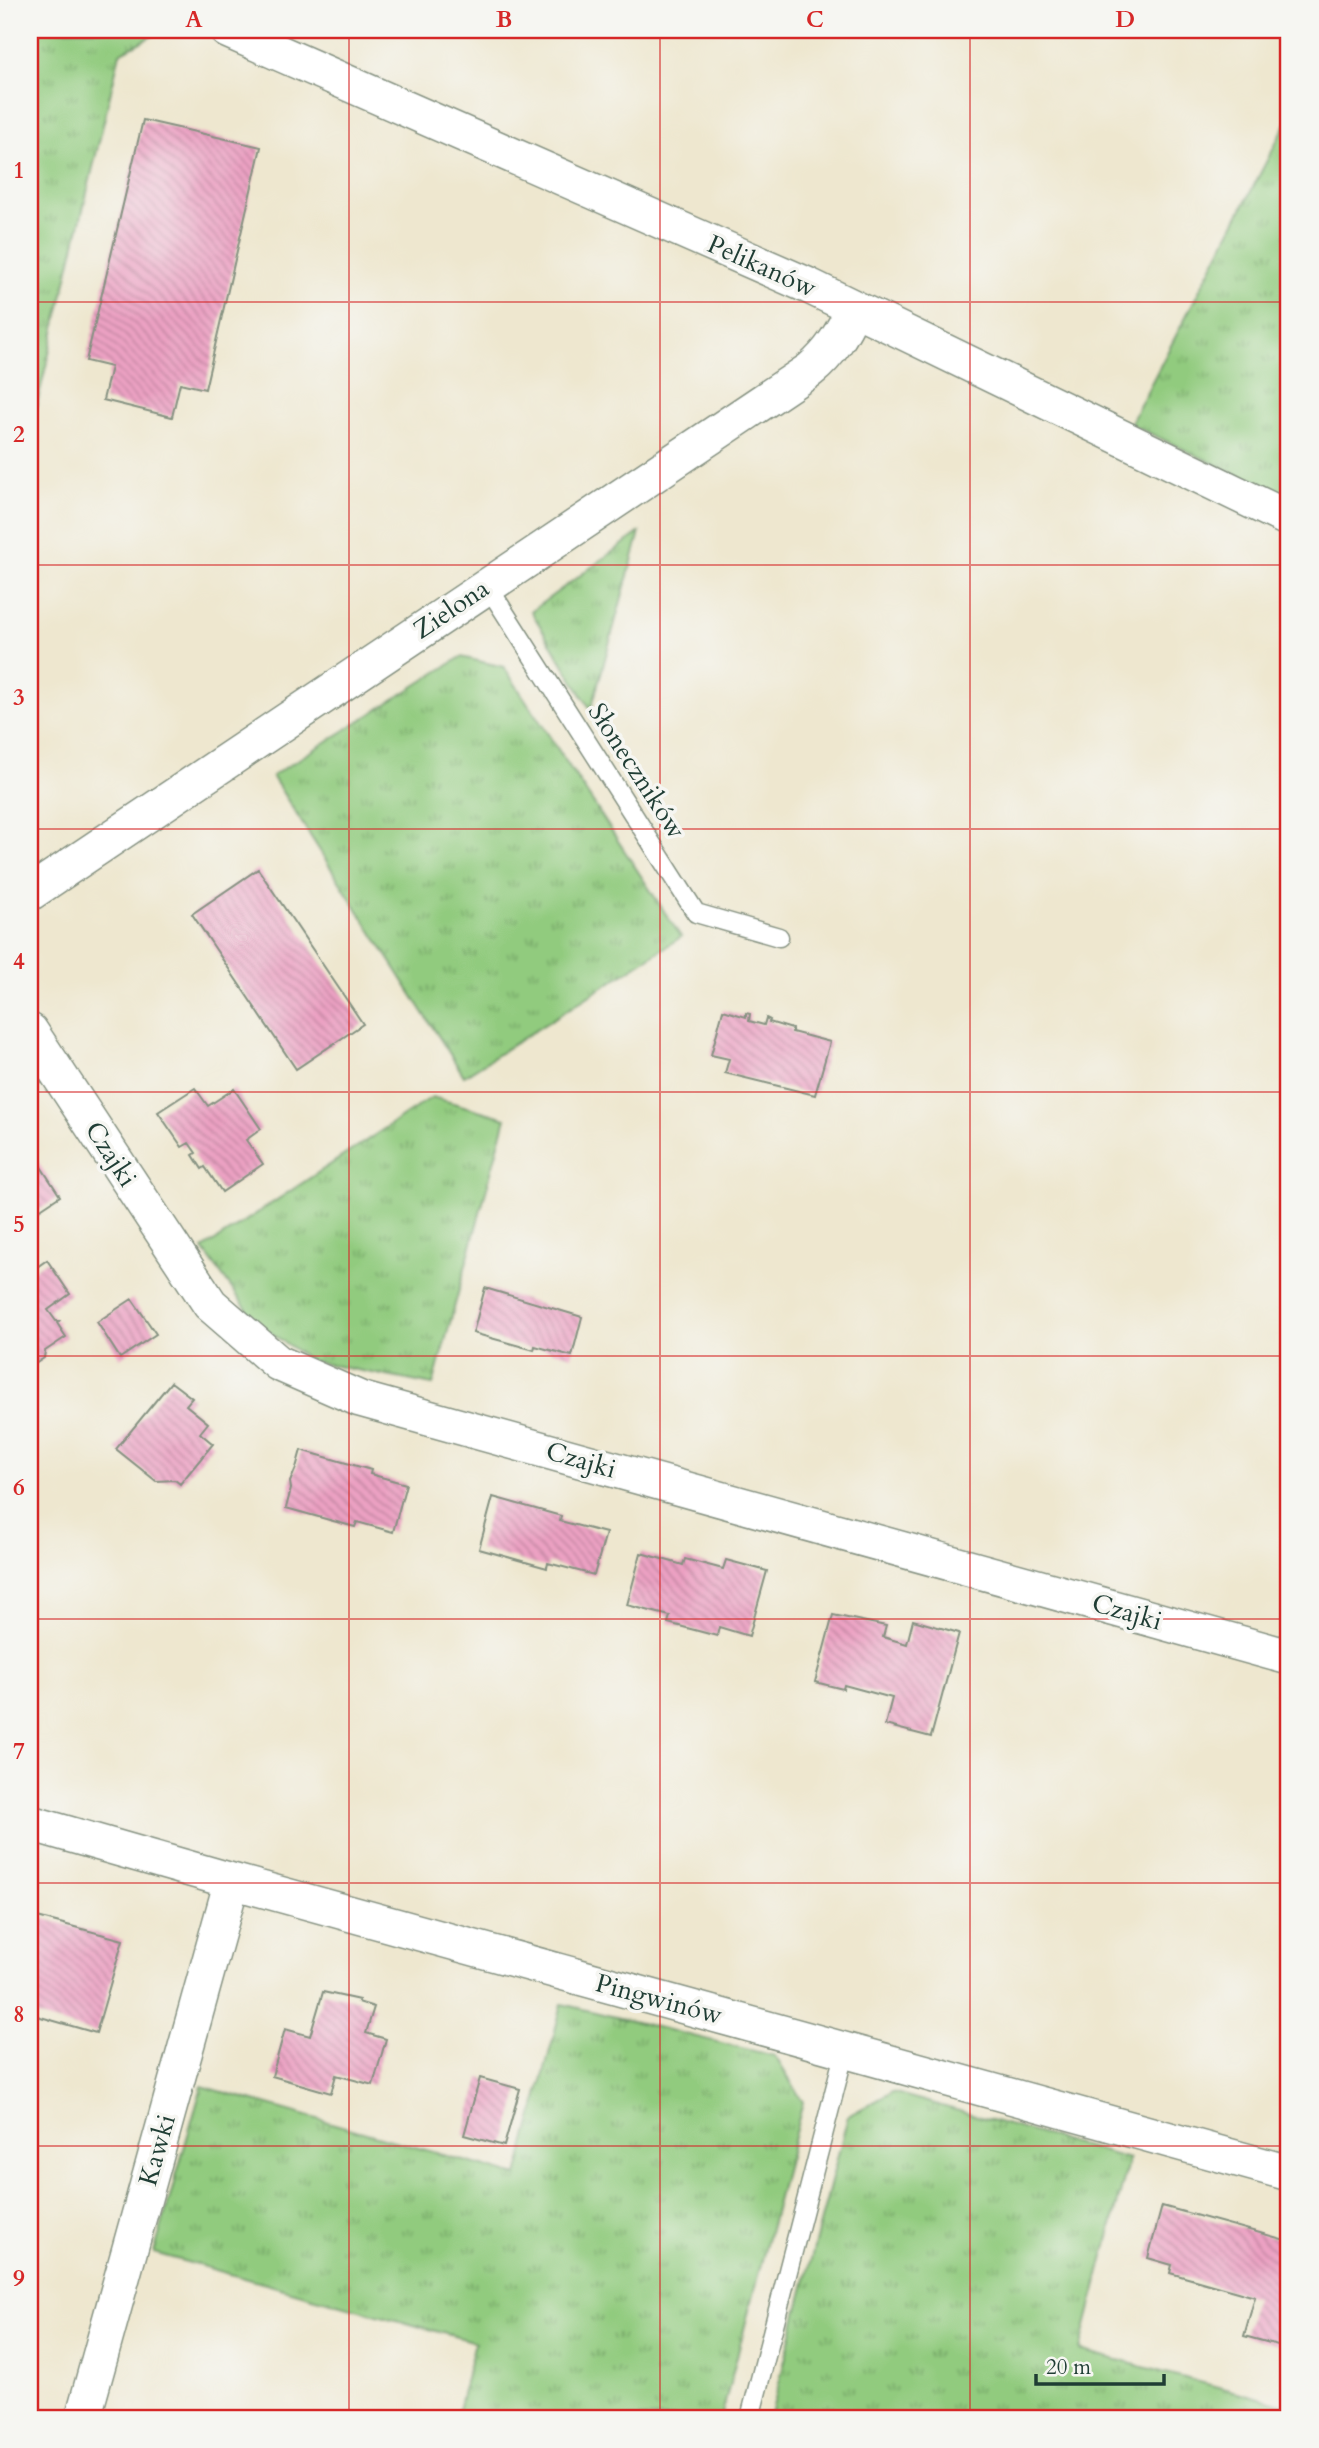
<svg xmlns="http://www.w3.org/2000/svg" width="1319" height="2448" viewBox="0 0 1319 2448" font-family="Cardo,serif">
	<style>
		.grass { fill: url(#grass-tufts); stroke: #588459; stroke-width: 2 }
		.building { fill: url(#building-back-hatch) }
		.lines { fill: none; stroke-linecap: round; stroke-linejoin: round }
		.lane-casing { stroke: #869282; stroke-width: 21 }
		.street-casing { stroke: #869282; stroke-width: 38 }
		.lane { stroke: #fff; stroke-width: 18 }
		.street { stroke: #fff; stroke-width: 35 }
		.grid { fill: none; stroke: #d62828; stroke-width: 2; stroke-opacity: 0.55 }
		.labels { text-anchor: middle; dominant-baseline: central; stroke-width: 7; stroke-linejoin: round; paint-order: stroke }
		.street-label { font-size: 26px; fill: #1f3d34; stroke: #f6f6f2 }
		.neatline { fill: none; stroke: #d62828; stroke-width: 2.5 }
		.grid-label { font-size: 23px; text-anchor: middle; font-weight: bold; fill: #d62828 }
	</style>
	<defs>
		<pattern id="grass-tufts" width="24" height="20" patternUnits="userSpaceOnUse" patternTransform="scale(1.75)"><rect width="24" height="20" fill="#91cb7e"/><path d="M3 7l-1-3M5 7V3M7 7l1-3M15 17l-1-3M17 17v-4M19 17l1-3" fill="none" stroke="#76a668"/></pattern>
		<pattern id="building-back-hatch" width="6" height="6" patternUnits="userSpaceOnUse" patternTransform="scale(1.75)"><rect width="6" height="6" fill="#eca1c3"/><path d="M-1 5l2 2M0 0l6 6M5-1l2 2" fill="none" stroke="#bf849f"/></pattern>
	</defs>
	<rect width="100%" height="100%" fill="#f6f6f2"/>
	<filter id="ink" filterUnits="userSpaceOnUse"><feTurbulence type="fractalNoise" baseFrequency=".0143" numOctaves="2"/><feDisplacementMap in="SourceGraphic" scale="14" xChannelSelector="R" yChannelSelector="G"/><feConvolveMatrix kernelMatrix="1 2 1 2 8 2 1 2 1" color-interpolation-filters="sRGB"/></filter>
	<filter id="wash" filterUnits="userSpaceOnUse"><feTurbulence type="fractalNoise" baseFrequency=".00686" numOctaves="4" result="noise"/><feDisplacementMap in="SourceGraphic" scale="28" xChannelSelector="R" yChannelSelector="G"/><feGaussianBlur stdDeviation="1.57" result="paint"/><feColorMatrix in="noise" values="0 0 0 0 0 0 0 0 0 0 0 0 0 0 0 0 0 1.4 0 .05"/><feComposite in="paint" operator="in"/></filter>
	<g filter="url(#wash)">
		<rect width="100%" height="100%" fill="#eee7cf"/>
		<path class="grass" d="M30 30H151L156 34 120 53 30 434Z
			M1289 118V499L1130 424Z
			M640 532 591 710 531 611Z
			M461 657 504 667 681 937 464 1076 272 776Z
			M432 1097 506 1118 433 1385 311 1361 257 1323 203 1249Z
			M562 2004 775 2056 803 2102 721 2418H456L475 2342 154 2253 202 2086 517 2176Z
			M892 2092 1129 2159 1080 2350 1289 2406V2418H770L848 2116Z"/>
		<g id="blocks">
			<path class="building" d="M143 120 261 147 205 389 180 383 172 417 103 400 111 367 86 361Z
				M258 869 363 1024 296 1069 192 914Z
				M723 1010 746 1017V1013L750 1014 749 1021 764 1025 766 1018 770 1020 769 1022 792 1029V1032L830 1042 815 1095 725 1073 729 1059 711 1055Z
				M195 1088 208 1106 234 1089 261 1129 246 1140 263 1164 222 1192 205 1167 202 1169 193 1155 196 1153 189 1143 182 1147 158 1112Z
				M30 1150 60 1196 30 1216Z
				M47 1260 70 1294 48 1310 56 1321H59L57 1323 66 1337 45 1351 44 1358 35 1364H30V1272Z
				M485 1288 582 1317 572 1356 535 1346 534 1350 473 1333Z
				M132 1299 156 1334 120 1358 97 1322Z
				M171 1382 192 1398 186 1405 208 1423 200 1433 213 1444 180 1484 175 1480 156 1481 116 1449Z
				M301 1450 371 1470 370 1474 406 1484 393 1532 357 1522 355 1527 286 1508 291 1489 290 1482 296 1468Z
				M493 1497 561 1516 560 1521 606 1533 594 1575 548 1563 547 1568 479 1549Z
				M641 1553 683 1565 685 1559 723 1569 726 1560 767 1571 749 1636 719 1627 717 1636 668 1623 670 1616 627 1605Z
				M833 1615 886 1626 883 1637 907 1644 913 1620 959 1633 931 1737 885 1725 892 1698 844 1685 843 1689 815 1682Z
				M30 1915 123 1940 96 2033 30 2014Z
				M323 1992 359 2000 358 2002 374 2007 366 2033 386 2039 373 2085 336 2075 331 2093 272 2076 285 2029 310 2036Z
				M480 2078 520 2089 504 2146 464 2135Z
				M1162 2206 1289 2241V2348L1244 2336 1255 2297 1170 2273 1172 2265 1148 2258Z"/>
		</g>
	</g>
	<g filter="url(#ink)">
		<use href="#blocks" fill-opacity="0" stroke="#869282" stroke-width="2"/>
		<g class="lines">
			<defs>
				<path id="lane" d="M487 585 696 913 779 937
					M750 2418 845 2050"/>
				<path id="street" d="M227 30 809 286 1289 519
					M30 893 810 370C831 353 843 332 854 308
					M30 1031 210 1304 278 1363 360 1399 1289 1657
					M30 1823 232 1881 1289 2173
					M83 2418 232 1881"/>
			</defs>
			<use href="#lane" class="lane-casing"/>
			<use href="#street" class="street-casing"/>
			<use href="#lane" class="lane"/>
			<use href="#street" class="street"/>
		</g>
	</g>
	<path class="grid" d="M349 30V2418M660 30V2418M970 30V2418M30 302H1289M30 565H1289M30 829H1289M30 1092H1289M30 1356H1289M30 1619H1289M30 1883H1289M30 2146H1289"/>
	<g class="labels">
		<g class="street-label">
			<text transform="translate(762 266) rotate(24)">Pelikanów</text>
			<text transform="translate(451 609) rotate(-34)">Zielona</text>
			<text transform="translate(637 771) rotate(57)">Słoneczników</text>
			<text transform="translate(111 1154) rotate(57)">Czajki</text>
			<text transform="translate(581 1460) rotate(16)">Czajki</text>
			<text transform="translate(1127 1612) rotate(16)">Czajki</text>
			<text transform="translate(659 1999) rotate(15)">Pingwinów</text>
			<text transform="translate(157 2150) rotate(-74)">Kawki</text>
		</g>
	</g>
	<rect width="1319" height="2448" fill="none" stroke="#f6f6f2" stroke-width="77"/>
	<path d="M1036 2374v10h128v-10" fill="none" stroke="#1f3d34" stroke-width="3.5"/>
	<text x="1046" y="2374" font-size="21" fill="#1f3d34" stroke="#f6f6f2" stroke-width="5" paint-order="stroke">20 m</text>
	<rect x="38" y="38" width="1242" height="2372" class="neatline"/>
	<g class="grid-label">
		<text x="194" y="27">A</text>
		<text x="504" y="27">B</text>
		<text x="815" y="27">C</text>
		<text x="1125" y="27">D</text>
		<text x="19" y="178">1</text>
		<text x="19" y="442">2</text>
		<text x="19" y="705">3</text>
		<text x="19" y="969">4</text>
		<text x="19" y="1232">5</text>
		<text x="19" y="1495">6</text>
		<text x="19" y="1759">7</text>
		<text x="19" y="2022">8</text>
		<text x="19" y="2286">9</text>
	</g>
</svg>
